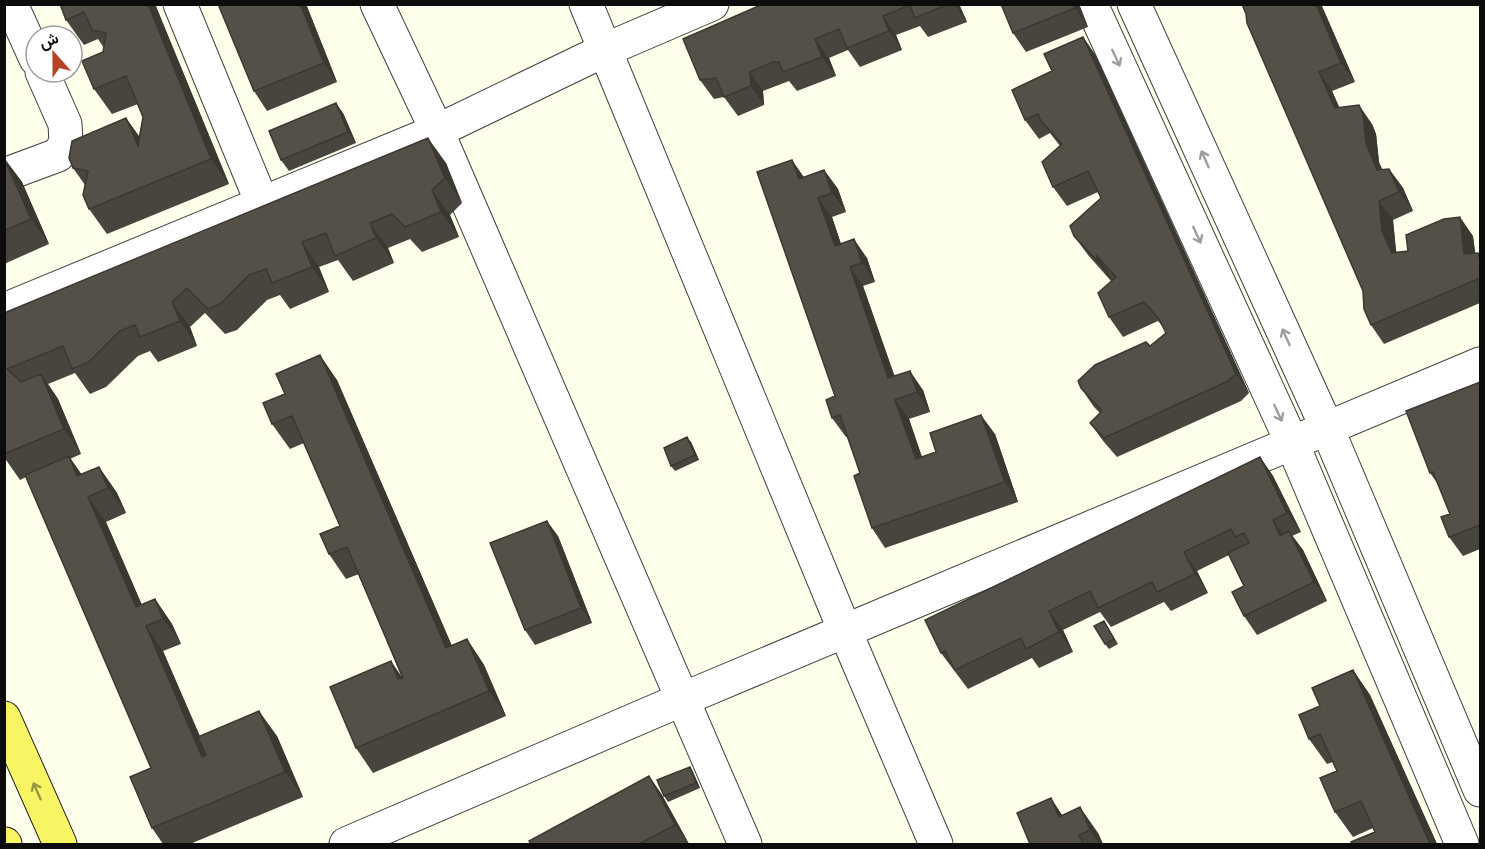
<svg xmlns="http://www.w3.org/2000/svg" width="1485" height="849" viewBox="0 0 1485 849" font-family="'Playfair Display',Vazirmatn,serif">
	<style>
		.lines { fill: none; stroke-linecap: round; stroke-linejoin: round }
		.minor-casing { stroke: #3f3f3f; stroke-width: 35 }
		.major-casing { stroke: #1d1d1d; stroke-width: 35 }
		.minor { stroke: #fff; stroke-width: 33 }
		.major { stroke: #f7f563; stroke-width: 33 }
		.wall { fill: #48453e }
		.shaded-wall { fill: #3b3832 }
		.building { fill: #545048; stroke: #3b3832; stroke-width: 1.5 }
		.oneway { stroke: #9e9e9e }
		.oneway2 { stroke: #999840 }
	</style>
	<rect width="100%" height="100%" fill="#feffeb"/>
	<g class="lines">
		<defs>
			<path id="minor" d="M11 4 36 59
				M180 4 262 203
				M377 4 437 131 745 844
				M586 4 845 631 936 844
				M1091 4 1292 443 1462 844
				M1134 4 1327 428 1480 790
				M4 175 58 155 66 143 65 124 42 72
				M4 310 437 131 605 50 712 4
				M346 844 683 699 1480 364"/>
			<path id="major" d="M4 718 60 844
				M4 844H5"/>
		</defs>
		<use href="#minor" class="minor-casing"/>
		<use href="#major" class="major-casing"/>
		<use href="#minor" class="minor"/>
		<use href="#major" class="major"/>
	</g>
	<path class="wall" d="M60 4H155L229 184 107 234 89 209 85 185 73 168 126 118 139 137 143 117 138 104 112 114 94 89 104 48 98 39 84 45 66 20Z
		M306 4 337 82 267 111 254 91Z
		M763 4H959L967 22 928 37 920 26 896 35 902 50 860 67 848 50 829 58 836 76 797 91 789 81 763 91 764 105 738 116 724 97 714 99 700 80Z
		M1001 4H1079L1088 27 1026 52 1013 33Z
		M1242 4H1321L1355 82 1332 91 1339 107 1372 124 1376 134 1379 162 1382 170 1389 169 1403 188 1413 211 1393 220 1396 252 1408 251 1473 236 1475 253 1480 257V303L1384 344 1371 325 1363 291Z
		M1083 37 1096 56 1249 393 1241 401 1117 457 1104 442 1090 423 1100 413 1094 407 1081 388 1150 346 1166 333 1163 327 1158 321 1123 337 1109 317 1111 281 1088 255 1074 236 1101 198 1098 192 1067 206 1053 187 1060 146 1050 133 1039 139 1025 120 1052 71Z
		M343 113 356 143 289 171 281 160Z
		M4 158 22 182 49 244 4 264Z
		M446 163 462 203 450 215 459 237 422 252 410 239 388 248 394 263 353 281 338 260 319 267 329 292 290 309 280 295 267 300 237 330 225 334 205 313 190 327 197 346 158 362 150 351 138 356 106 387 90 394 75 373 48 384 58 399 81 454 70 459 82 475 99 467 117 493 126 513 106 522 142 605 155 599 172 624 181 644 163 651 200 736H277L303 797 190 844H163L152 828 151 768 26 477 20 480 4 457V313Z
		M824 170 838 189 846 212 832 217 841 244 867 258 875 282 863 286 894 376 923 390 930 412 909 419 922 457 995 434 1018 502 885 548 872 528 860 473 848 437H846L832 418 835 396 804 177Z
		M337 380 452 646 467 639 484 665 506 716 373 773 356 748 402 678 359 574 346 579 329 554 340 526 304 443 290 449 272 424Z
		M1480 382V549L1463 556 1449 537 1450 514 1438 484 1430 473Z
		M691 442 699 460 675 471 671 466Z
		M1260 457 1273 476 1301 532 1292 536 1303 550 1327 601 1257 635 1244 616V586L1229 555 1197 571 1208 593 1171 611 1164 602 1111 627 1100 612 1063 630 1073 652 1039 668 1032 658 968 689 941 653Z
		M558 536 592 623 535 645 525 630Z
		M1104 621 1118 644 1109 649 1105 644Z
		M1353 670 1370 695 1437 844H1352L1375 832 1373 828 1353 837 1335 812 1337 771 1333 762 1327 764 1309 739 1320 706Z
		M690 767 693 772 700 788 668 802 664 796Z
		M649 776 662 795 689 844H531Z
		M1062 815 1098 833 1103 844H1030Z"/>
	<path class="shaded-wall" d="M148 4H155L229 184 211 159Z
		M300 4H306L337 82 324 63Z
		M954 4H959L967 22Z
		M1073 4H1079L1088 27 1075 8Z
		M1316 4H1321L1355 82 1341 63Z
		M883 16 896 35 902 50 889 31Z
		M1083 37 1096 56 1249 393 1236 374Z
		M815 39 829 58 836 76 822 57Z
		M750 72 763 91 764 105 751 86Z
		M1319 72 1332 91 1348 127 1335 108Z
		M336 103 343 113 356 143 348 132Z
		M1359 105 1372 124 1376 134 1379 162 1391 189 1377 170 1366 143Z
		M126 118 144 143 138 146Z
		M428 138 446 163 462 203 445 178Z
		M4 158 22 182 49 244 31 219Z
		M792 160 806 180 799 179Z
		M1389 169 1403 188 1413 211 1399 192Z
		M824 170 838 189 846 212 832 193Z
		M432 190 450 215 459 237 441 212Z
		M818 198 832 217 848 265 835 246Z
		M1379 201 1393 220 1396 250 1405 272 1392 253 1382 231Z
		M1460 217 1473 236 1478 274 1464 254Z
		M370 223 388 248 394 263 376 238Z
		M854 239 867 258 875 282 862 263Z
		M302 242 319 267 329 292 312 267Z
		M1096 255 1109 274 1112 282 1099 263Z
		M850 267 863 286 902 397 888 378Z
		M172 302 190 327 197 346 180 321Z
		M320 355 337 380 464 674 446 648Z
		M910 371 923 390 930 412 917 392Z
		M41 374 58 399 81 454 64 429Z
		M895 400 909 419 929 478 916 459Z
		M981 415 995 434 1018 502 1005 482Z
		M687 437 691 442 699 460 695 455Z
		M69 456 86 481 77 476Z
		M1260 457 1273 476 1301 532 1287 513Z
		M99 467 117 493 126 513 108 488Z
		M88 497 106 522 150 624 136 607Z
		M1273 520 1286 539 1280 536Z
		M547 521 558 536 592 623 581 608Z
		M1289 531 1303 550 1327 601 1314 582Z
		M1184 552 1197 571 1208 593 1195 574Z
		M155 599 172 624 181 644 163 619Z
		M1049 611 1063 630 1073 652 1059 632Z
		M146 626 163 651 219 782 202 757Z
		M467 639 484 665 506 716 489 691Z
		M391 661 408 686 398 679Z
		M1353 670 1370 695 1437 844H1430Z
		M259 711 277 736 303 797 285 772Z
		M690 767 693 772 700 788 696 783Z
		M649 776 662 795 689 844 675 825Z
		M1051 798 1068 824 1059 817Z
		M1080 807 1098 833 1103 844H1100L1090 830Z"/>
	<path class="building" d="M60 4H148L211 159 89 209 83 195 88 171 73 168 69 158 72 141 126 118 138 146 143 117 126 76 94 89 82 61 103 52 106 33 92 30 84 12 66 20Z
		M218 4H300L324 63 254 91Z
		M763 4H949L915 18 910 5 883 16 889 31 847 48 839 29 815 39 822 57 783 72 779 62H773L750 72 751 86 724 97 716 78 700 80 683 39Z
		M1001 4H1073L1075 8 1013 33Z
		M1242 4H1316L1341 63 1319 72 1335 108 1359 105 1363 114 1366 143 1377 170 1389 169 1399 192 1379 201 1382 231 1392 253 1408 251 1406 235 1444 219 1460 217 1464 254 1478 253 1480 260V278L1371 325 1364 309 1363 291 1247 23 1246 14Z
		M1083 37 1236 374 1228 381 1104 438 1090 423 1102 411 1081 388 1078 381 1095 365 1146 342 1150 346 1166 333 1159 319 1144 302 1109 317 1098 293 1116 277 1096 255 1099 263 1074 236 1070 226 1101 198 1088 171 1053 187 1042 162 1062 144 1041 121 1038 114 1025 120 1012 90 1052 71 1044 54Z
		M336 103 348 132 281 160 269 131Z
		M428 138 445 178 432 190 441 212 405 227 392 214 370 223 376 238 335 256 326 233 302 242 312 267 272 283 266 269 249 275 220 304 208 309 187 288 172 302 180 321 140 337 135 325 120 331 89 362 72 369 63 346 7 369 21 382 41 374 64 429 4 454V313Z
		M4 158 31 219 4 231Z
		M792 160 799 179 824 170 832 193 818 198 835 246 854 239 862 263 850 267 888 378 910 371 917 392 895 400 916 459 936 452 930 433 981 415 1005 482 872 528 854 476 860 473 840 415 832 418 826 400 835 396 757 172Z
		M320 355 446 648 467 639 489 691 356 748 330 687 391 661 398 679 403 678 347 547 329 554 320 534 340 526 292 416 272 424 263 403 285 394 276 374Z
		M1480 382V525L1449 537 1441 517 1450 514 1433 472 1430 473 1406 411Z
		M687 437 695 455 671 466 664 448Z
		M69 456 77 476 99 467 108 488 88 497 136 607 155 599 163 619 146 626 202 757 206 755 198 737 259 711 285 772 152 828 130 777 151 768 25 475Z
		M1260 457 1287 513 1273 520 1280 536 1289 531 1314 582 1244 616 1232 592 1244 586 1228 553 1249 543 1244 533 1235 537 1231 529 1184 552 1195 574 1157 592 1152 582 1098 608 1090 591 1049 611 1059 632 1026 649 1021 638 955 670 945 651 941 653 925 620Z
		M547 521 581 608 525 630 490 543Z
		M1104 621 1114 639 1105 644 1094 626Z
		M1353 670 1430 844H1352L1351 842 1375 832 1361 801 1335 812 1320 778 1337 771 1320 734 1309 739 1299 715 1320 706 1312 688Z
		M690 767 696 783 664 796 657 780Z
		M649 776 675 825 639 844H531L529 841Z
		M1051 798 1059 817 1080 807 1090 830 1079 835 1083 844H1030L1017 813Z"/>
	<defs><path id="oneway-shaft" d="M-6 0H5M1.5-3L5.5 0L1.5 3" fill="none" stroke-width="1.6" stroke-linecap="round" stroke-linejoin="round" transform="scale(1.5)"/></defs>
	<g class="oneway">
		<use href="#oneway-shaft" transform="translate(1116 58) rotate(65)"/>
		<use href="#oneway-shaft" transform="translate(1205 159) rotate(-114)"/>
		<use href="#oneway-shaft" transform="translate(1197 235) rotate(65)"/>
		<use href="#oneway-shaft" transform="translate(1286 337) rotate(-114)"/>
		<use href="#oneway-shaft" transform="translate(1278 413) rotate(65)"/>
	</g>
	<use class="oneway2" href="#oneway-shaft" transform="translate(37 791) rotate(-114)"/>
	<rect width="1485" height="849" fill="none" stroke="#0c0c0c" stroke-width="12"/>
	<g transform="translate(54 54) rotate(339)"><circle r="28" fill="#ffffff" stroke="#9e9e9e" stroke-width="1.5"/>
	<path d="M0-4.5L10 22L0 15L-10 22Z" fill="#b94226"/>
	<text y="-9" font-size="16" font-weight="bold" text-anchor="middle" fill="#0c0c0c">ش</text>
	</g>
</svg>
